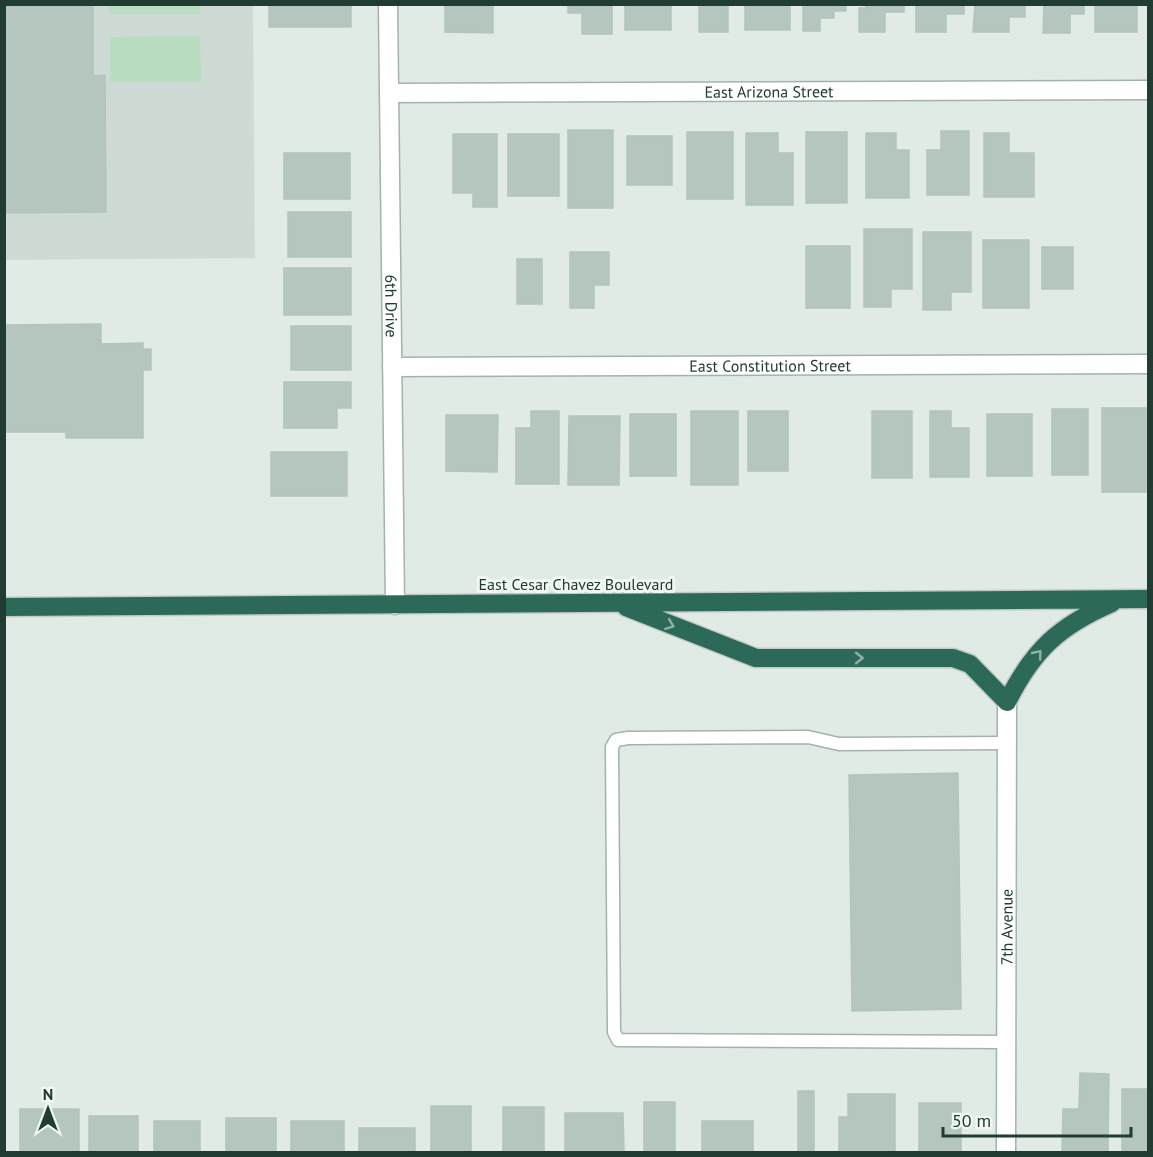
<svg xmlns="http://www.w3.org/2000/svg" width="1153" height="1157" viewBox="0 0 1153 1157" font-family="'PT Sans',sans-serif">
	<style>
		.built { fill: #cedbd4 }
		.green { fill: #b8ddc0 }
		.building { fill: #b5c6be; stroke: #b2c5bc; stroke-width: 1.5 }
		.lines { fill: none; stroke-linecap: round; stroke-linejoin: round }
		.lane-casing { stroke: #a3b3ac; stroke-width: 15 }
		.street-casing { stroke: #a3b3ac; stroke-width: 21 }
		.highway-casing { stroke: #c1c8c6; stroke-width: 21 }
		.lane { stroke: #fff; stroke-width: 12 }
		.street { stroke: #fff; stroke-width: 18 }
		.highway { stroke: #2c6958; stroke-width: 18 }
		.oneway { stroke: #8eb0a6 }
		.labels { text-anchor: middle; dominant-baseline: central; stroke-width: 6; stroke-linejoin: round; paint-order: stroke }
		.street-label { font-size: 16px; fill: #203c33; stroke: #f1f8f4 }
	</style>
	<rect width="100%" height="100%" fill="#e0ebe5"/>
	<path class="built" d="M4 5H253L255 258 5 260Z"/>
	<path class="green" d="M109 5H200V14H110Z
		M200 36 201 82H110V37Z"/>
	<path class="building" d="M4 4H93V76L105 75 106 212 4 213Z
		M269 4H351V27H269Z
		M445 4H493V33L445 32Z
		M568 4H612V34H582V13H568Z
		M625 4H671V30H625Z
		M699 4H728V32H699Z
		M745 4H790V30H745Z
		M803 4H846V11H834V18H820V31H803Z
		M866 4H904V12H885V32H859V8H866Z
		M916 4H964V14H946V32H916Z
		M975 4H1025V17H1009V32H973Z
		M1044 4H1084V14H1070V33H1043Z
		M1095 4H1137V32H1095Z
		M568 130H613V208H568Z
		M941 131H969V195H927V150H941Z
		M687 132H733V199H687Z
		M806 132H847V203H806Z
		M746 133H778V153H793V205H746Z
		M866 133H896V150H909V198H866Z
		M984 133H1009V153H1034V197H984Z
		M453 134H497V207H473V193H453Z
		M508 134H559V196H508Z
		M627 136H672V185H627Z
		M284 153H350V199H284Z
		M288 212H351V257H288Z
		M864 229H912V289H891V307H864Z
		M923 232H971V292H951V310H923Z
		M983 240H1029V308H983Z
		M806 246H850V308H806Z
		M1042 247H1073V289H1042Z
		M570 252H609V285H594V308H570Z
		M517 259H542V304H517Z
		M284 268H351V315H284Z
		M101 324V344L143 343V349H151V370H143V438H66V432H4V325Z
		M291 326H351V370H291Z
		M284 382H351V408H337V428H284Z
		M1102 408H1146V492H1102Z
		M1052 409H1088V475H1052Z
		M531 411H559V484H516V428H531Z
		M691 411H738V485H691Z
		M748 411H788V471H748Z
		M872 411H912V478H872Z
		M930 411H951V428H969V477H930Z
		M630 414H676V476H630Z
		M987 414H1032V476H987Z
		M446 415H498L497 472 446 471Z
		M569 416H620L619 485H568Z
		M271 452H347V496H271Z
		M958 773 961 1009 852 1011 849 775Z
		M1080 1073 1109 1074 1108 1152H1062L1063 1109H1079Z
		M1122 1089H1148V1152H1122Z
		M798 1091H814V1152H798Z
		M848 1094H895V1152H839V1117H848Z
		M644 1102H675V1152H644Z
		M919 1103H961V1152H919Z
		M431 1106H471V1152H431Z
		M503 1107H544V1152H503Z
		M20 1109H79V1152H20Z
		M565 1113H623L624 1152H565Z
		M89 1116H138V1152H89Z
		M226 1118H276V1152H226Z
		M154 1121H200V1152H154Z
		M291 1121H344V1152H291Z
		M702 1121H753V1152H702Z
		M359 1128H415V1152H359Z"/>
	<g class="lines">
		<defs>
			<path id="lane" d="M1006 743 839 744 808 737 628 738 616 740 612 747 614 1032 618 1040 1006 1042"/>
			<g id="street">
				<path id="s1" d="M388 4 395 605"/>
				<path id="s2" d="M389 93 1148 90"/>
				<path id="s3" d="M392 367 1148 364"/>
				<path id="s4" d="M1006 1152 1007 702"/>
			</g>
			<path id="highway" d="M4 607 1148 599
				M626 607 756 658H953L970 664 1007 702C1033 650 1059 626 1112 603"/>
		</defs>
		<use href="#lane" class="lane-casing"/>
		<use href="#street" class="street-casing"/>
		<use href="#highway" class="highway-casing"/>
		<use href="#lane" class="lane"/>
		<use href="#street" class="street"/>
		<use href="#highway" class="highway"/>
	</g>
	<defs><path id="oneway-chevron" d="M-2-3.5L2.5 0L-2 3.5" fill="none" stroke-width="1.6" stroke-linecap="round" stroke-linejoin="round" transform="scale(1.5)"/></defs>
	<g class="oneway">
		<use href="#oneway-chevron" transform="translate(670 625) rotate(21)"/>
		<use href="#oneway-chevron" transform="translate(1038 654) rotate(-51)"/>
		<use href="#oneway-chevron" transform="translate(859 658)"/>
	</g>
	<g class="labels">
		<g class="street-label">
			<text stroke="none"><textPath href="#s2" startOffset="380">East Arizona Street</textPath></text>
			<text stroke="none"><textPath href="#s1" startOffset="302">6th Drive</textPath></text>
			<text stroke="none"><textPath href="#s3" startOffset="378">East Constitution Street</textPath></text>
			<text x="576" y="584">East Cesar Chavez Boulevard</text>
			<text stroke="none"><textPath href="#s4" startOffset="225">7th Avenue</textPath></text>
		</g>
	</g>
	<rect width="1153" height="1157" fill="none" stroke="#203c33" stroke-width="12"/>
	<g transform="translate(48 1109)" stroke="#f1f8f4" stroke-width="4.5" paint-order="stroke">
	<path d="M0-4.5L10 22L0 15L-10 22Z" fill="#203c33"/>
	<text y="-9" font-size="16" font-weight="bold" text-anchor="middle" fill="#203c33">N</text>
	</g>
	<path d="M943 1127v9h188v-9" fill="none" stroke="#203c33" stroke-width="3"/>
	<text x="952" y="1127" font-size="18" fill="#203c33" stroke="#f1f8f4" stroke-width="4.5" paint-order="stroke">50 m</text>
</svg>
